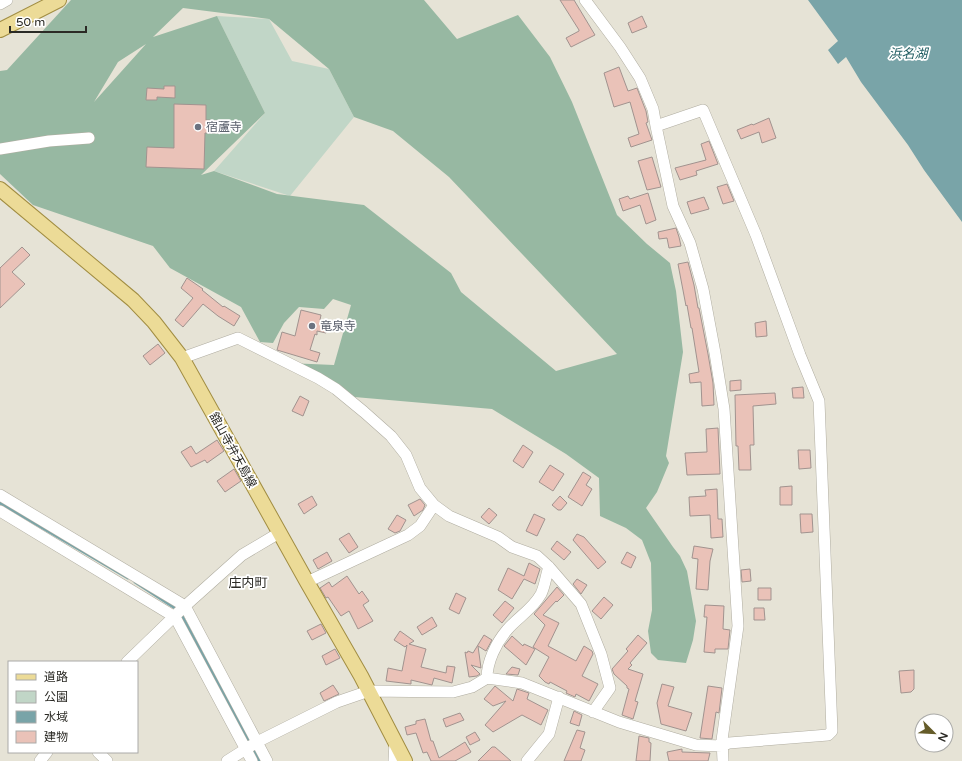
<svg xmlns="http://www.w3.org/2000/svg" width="962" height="761" viewBox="0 0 962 761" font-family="'Varela Round','Noto Sans JP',sans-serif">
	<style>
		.green { fill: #c1d6c7 }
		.forest { fill: #97b8a2; fill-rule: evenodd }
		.water { fill: #79a4a8 }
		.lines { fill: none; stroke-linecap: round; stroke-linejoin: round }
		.stream { stroke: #79a4a8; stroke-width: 3 }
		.building { fill: #eac2b8; stroke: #a1938f }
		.minor-casing { stroke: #b0ada1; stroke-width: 12 }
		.major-casing { stroke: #a18d42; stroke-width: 16 }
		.minor { stroke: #fff; stroke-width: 11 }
		.major { stroke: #ecdb97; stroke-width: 14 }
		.worship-dot { fill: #6b7280; stroke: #fff; stroke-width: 1.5 }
		.labels { text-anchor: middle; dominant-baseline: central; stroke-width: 3.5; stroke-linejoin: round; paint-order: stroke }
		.worship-label { font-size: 12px; fill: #5b616d; stroke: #fff; text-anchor: start }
		.street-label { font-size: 12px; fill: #2b2a25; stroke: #fff }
		.water-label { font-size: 13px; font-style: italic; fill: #215e63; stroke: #fff }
		.neighbourhood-label { font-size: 13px; fill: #2b2a25; stroke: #fff }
	</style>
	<rect width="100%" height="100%" fill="#e6e3d6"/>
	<path class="green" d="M217 16 269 19 292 61 329 69 354 117 290 196 214 171 265 113Z"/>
	<path class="forest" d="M71 0H424L457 39 518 15 550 57 572 102 617 215 647 244 670 263 676 291 683 352 666 456 669 463 657 492 646 508 673 547 680 556 687 571 696 621 693 640 686 663 658 660 651 653 648 631 652 610 651 563 642 540 626 528 600 516 599 478 566 454 492 409 343 396 288 363 334 365 351 305 333 299 324 309 299 307 284 323 273 343 260 342 241 307 170 268 153 246 33 205 0 174V71L7 70ZM183 8 269 19 329 69 354 117 393 131 449 177 617 354 556 371 461 292 451 273 364 205 277 194 214 171 201 175 265 113 217 16 153 37ZM146 44 94 102 118 62Z"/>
	<path class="water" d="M808 0H962V222L924 170 908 145 861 82 846 57 838 64 828 50 838 41Z"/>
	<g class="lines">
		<path class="stream" d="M0 503 128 578
			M135 582 175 608
			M182 616 250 743
			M253 748 259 761"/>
	</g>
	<path class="building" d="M560 0H574L595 35 571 47 566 38 579 31V30Z
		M642 16 647 27 632 33 628 23Z
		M619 67 628 91 637 88 646 111 648 122 646 123 652 140 631 147 628 138 639 134 630 102 614 107 604 73Z
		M164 86H175V98L157 97V100H146L147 88 164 89Z
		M174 104 206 105V120L222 121V133H205L204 169 146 167 147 147 174 148Z
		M769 118 776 138 762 143 759 132 741 139 737 130 752 124 753 125Z
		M709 141 718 164 696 171 697 175 680 180 675 168 706 160 701 144Z
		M652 157 661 187 647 190 638 161Z
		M727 184 734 201 723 204 717 187Z
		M648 193 656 220 646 224 640 205 623 211 619 199 628 196 630 199Z
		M704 197 709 209 691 214 687 202Z
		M676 228 679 237 681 246 669 248 667 238 659 239 658 232Z
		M22 247 30 255 12 272 25 284 0 308V268Z
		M688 262 694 285 698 308H699L708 354 713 383 714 405 702 406 701 382 690 383 689 374 699 372 692 328H691L687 305 686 306 678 264Z
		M187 278 203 289 202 290 223 307 224 306 240 316 234 326 218 316 203 304 183 327 175 320 193 298 181 288Z
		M301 310 321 315 320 320 329 322 326 333 317 331V335L315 334 310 350 320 353 317 362 277 350 282 332 295 336Z
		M766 321 767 336 756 337 755 323Z
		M158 344 165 353 150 365 143 356Z
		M741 380V390L730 391V381Z
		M803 387 804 398H793L792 388Z
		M775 393 776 404 753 406 754 445H750L751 470H739L738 446H736L735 395Z
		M300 396 309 401 303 416 292 411Z
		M718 428 720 474 687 475 685 453 707 452 706 429Z
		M217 440 224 451 207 463 205 460 191 467 181 452 191 446 196 454Z
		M523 445 533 452 523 468 513 461Z
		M798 450H810L811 468 799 469Z
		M550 465 564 474 553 491 539 482Z
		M234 469 241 481 225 492 217 481Z
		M583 472 591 477 586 485 592 489 582 506 568 497Z
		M792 486V505H780V487Z
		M717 489 718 519H722L723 537 711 538 710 515 690 516 689 497 706 496 705 490Z
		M312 496 317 505 304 514 298 504Z
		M560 496 567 503 561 510H558L552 505Z
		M420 499 425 505 423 510 414 516 408 505Z
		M489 508 497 515 489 524 481 517Z
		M534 514 545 519 537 536 526 531Z
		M800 514H812L813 532 801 533Z
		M397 515 406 520 400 531 395 533 388 529Z
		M349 533 358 547 349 553 339 539Z
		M577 534 584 537 606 562 598 569 573 540Z
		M557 541 571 552 564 560 551 549Z
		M694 546 713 549 710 561 708 590 696 589 698 559 692 558Z
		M327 552 332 561 318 569 313 560Z
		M627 552 636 557 631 568 621 563Z
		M529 563 540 569 535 584 524 579 512 599 498 590 508 568 524 576Z
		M750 569 751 581 742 582 741 570Z
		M347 576 359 594 362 591 369 601 363 605 373 621 358 629 349 611 341 616 328 597 326 598 320 588 329 582 332 587Z
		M577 579 587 585 581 594 573 584Z
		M557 587 564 595 557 602 556 601 543 615 559 623 548 646 576 661 584 646 592 651 593 654 582 676 598 684 589 701 576 694 575 697 566 693 567 691 550 682 549 684 545 682 539 676 549 657 533 647 545 625 534 614Z
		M758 588H771V600H758Z
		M456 593 466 598 459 614 449 609Z
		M604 597 613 605 601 619 592 611Z
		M505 601 514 608 502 623 493 615Z
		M705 605 724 606 723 629 730 630 728 649H715V653L704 652 707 617H704Z
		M754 608H764L765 620H754Z
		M432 617 437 626 422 635 417 627Z
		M321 624 326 633 312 640 307 631Z
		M400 631 414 641 409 644 426 649 421 667 446 673 447 666 455 667 452 683 434 678 432 685 411 680V684L386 681 388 668 402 671 407 645 405 647 394 640Z
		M484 635 492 640 486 651 478 646 481 668 471 665 480 674 477 676 469 677 465 652 467 653 468 651 473 653Z
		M638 635 647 643 630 663 632 665 628 669 643 674 635 701 638 702 633 719 622 715 629 689 627 688V686L614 674 612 669 628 651 626 649Z
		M512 636 523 646 524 644 535 649 526 665 504 646Z
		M335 649 340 658 326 665 322 656Z
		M512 667 520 669 518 675 506 674Z
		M914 670V689L911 692 901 693 899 671Z
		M662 684 674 687 668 706 692 713 686 731 661 724 657 703Z
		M333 685 339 694 324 701 320 693Z
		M495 686 513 701 517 689 529 693 527 699 548 710 541 725 522 715 493 732 485 725 506 701 493 706 484 699Z
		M708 686 722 688 719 713 716 712 712 739 700 738Z
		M574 711 582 715 579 726 570 723Z
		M460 713 464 720 446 727 443 719Z
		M425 719 431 741H433L439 758 465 742 471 752 455 761H431L427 752 423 753 416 733 407 735 405 727 416 724V721Z
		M577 730 585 732 580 748 585 750 581 761H564Z
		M475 732 480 740 470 745 466 737Z
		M639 736 649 738V742L651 743 650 761H636Z
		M492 747H495L511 761H478Z
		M682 749V752L710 753 708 761H669L667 752Z"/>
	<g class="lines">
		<defs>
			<path id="minor" d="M585 0 620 47 640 78 653 109 656 126 673 206 690 243 703 289 715 353 724 409 738 626 722 740 723 761
				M0 4 7 0
				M0 149 49 141 89 138
				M182 358 238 338 318 378 336 389 364 412 391 436 406 455 420 488 434 505 449 516 498 537 512 547 537 556 549 567 581 604 601 654 610 688 593 712
				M0 495 185 606 267 761
				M0 511 175 617 252 761
				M307 582 408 535 420 526 434 505
				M127 662 185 606 242 555 279 533
				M487 678C487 662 496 643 507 630 517 618 533 609 541 594 545 586 546 575 549 567
				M98 752 107 761
				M40 761 47 752
				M227 761 257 742 337 702 369 691 453 692 472 687 487 678 522 683 619 722 696 745 722 746 729 743 828 735 832 731 819 401 800 355 756 235 703 110 656 126
				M394 761 395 741
				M527 761 549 734 559 697"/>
			<path id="major" d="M0 30 59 0
				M0 189 133 300 154 322 182 358 307 582 361 676 405 761"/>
		</defs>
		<use href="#minor" class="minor-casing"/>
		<use href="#major" class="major-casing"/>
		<use href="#minor" class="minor"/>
		<use href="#major" class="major"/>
	</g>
	<g class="worship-dot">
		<circle cx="198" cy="127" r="4"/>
		<circle cx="312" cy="326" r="4"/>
	</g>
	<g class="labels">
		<g class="worship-label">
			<text x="206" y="127">宿蘆寺</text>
			<text x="320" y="326">竜泉寺</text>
		</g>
		<g class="street-label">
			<text transform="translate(233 450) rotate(61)">舘山寺弁天島線</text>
		</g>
		<g class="water-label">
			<text x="908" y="54">浜名湖</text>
		</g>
		<g class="neighbourhood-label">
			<text x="248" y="583">庄内町</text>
		</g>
	</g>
	<rect x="8" y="661" width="130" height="92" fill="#ffffff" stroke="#aaaaa8"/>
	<rect x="16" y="674" width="20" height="6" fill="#ecdb97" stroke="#aaaaa8"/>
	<text x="44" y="681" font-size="12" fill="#2b2a25">道路</text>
	<rect x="16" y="691" width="20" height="12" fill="#c1d6c7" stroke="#aaaaa8"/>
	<text x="44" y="701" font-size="12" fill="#2b2a25">公園</text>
	<rect x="16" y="711" width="20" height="12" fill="#79a4a8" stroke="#aaaaa8"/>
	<text x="44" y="721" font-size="12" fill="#2b2a25">水域</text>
	<rect x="16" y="731" width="20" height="12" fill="#eac2b8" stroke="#aaaaa8"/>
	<text x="44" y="741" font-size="12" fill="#2b2a25">建物</text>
	<g transform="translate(934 733) rotate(114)"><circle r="19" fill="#ffffff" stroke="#aaaaa8"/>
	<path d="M0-3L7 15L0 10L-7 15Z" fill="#655c29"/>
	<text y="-6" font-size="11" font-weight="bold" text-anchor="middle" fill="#2b2a25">N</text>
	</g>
	<path d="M10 26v6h76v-6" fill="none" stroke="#2b2a25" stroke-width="2"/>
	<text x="16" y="26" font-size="12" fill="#2b2a25" stroke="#ffffff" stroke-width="3" paint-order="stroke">50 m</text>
</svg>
